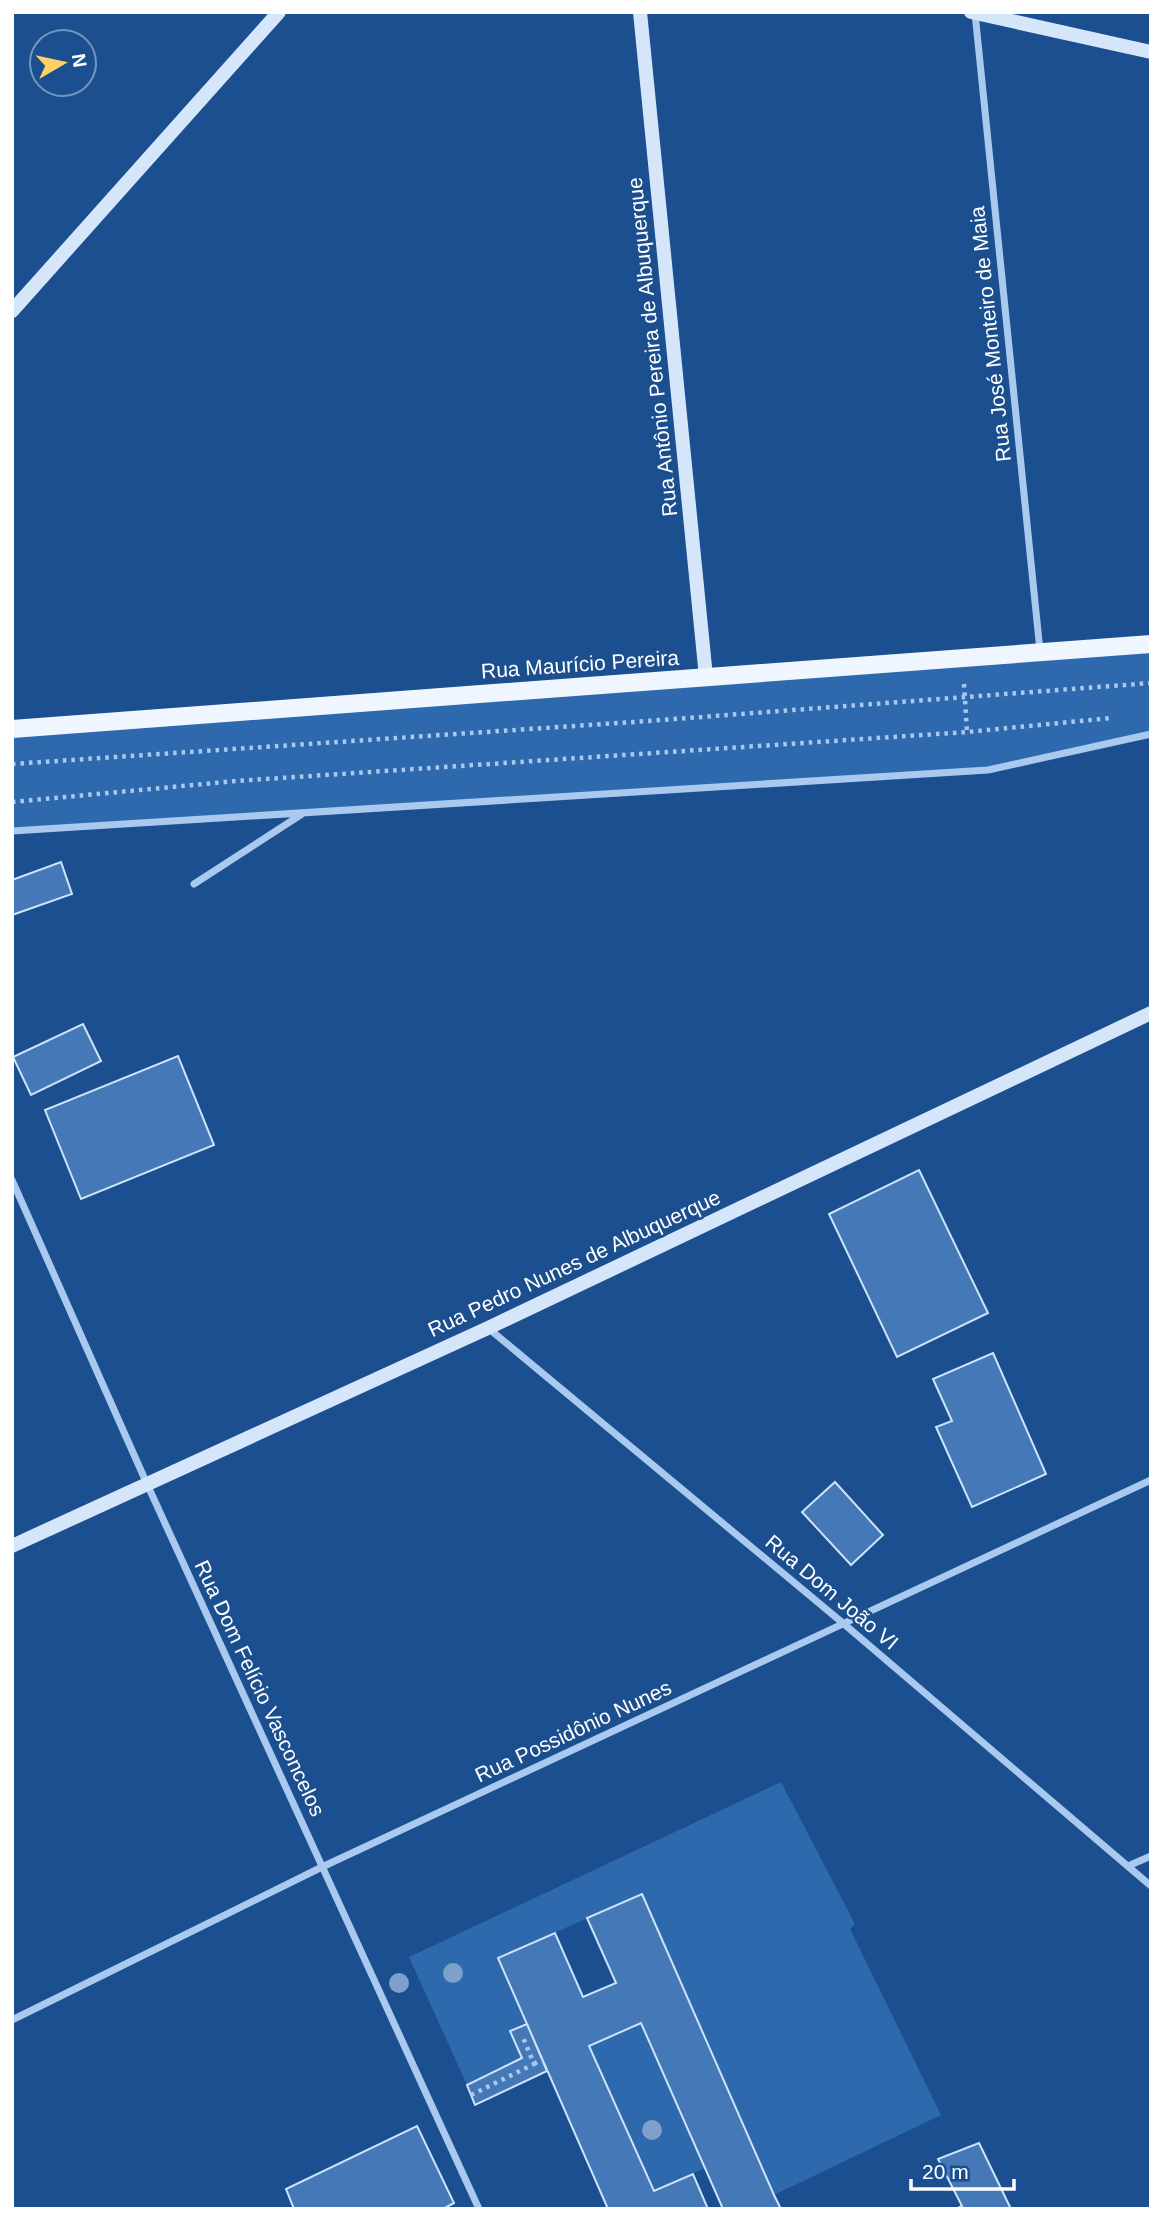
<svg xmlns="http://www.w3.org/2000/svg" width="1163" height="2221" viewBox="0 0 1163 2221" font-family="Arial,sans-serif">
	<style>
		.green { fill: #2e69ad }
		.building { fill: #4478b7; stroke: #cfe3fa; stroke-width: 2 }
		.lines { fill: none; stroke-linecap: round; stroke-linejoin: round }
		.path { stroke: #a9c9ee; stroke-width: 4.5; stroke-dasharray: 3.5 5; stroke-linecap: butt }
		.street { stroke: #a9c9ee; stroke-width: 7 }
		.secondary { stroke: #d6e6fa; stroke-width: 14 }
		.primary { stroke: #f0f6ff; stroke-width: 18 }
		.tree { fill: #7ea0ca }
		.labels { text-anchor: middle; dominant-baseline: central; stroke-width: 5; stroke-linejoin: round; paint-order: stroke }
		.street-label { font-size: 21px; fill: #fff; stroke: #1b4f8f }
	</style>
	<rect width="100%" height="100%" fill="#1b4f8f"/>
	<path class="green" d="M1151 644V734L988 770 12 831V729Z
		M781 1782 855 1924 850 1929 941 2115 774 2195 642 1894 498 1958 527 2024 510 2031 522 2058 467 2085 409 1957Z
		M641 2023 705 2168 654 2191 589 2046Z"/>
	<path class="building" d="M61 862 72 894 12 915V880Z
		M83 1024 101 1061 31 1095 13 1057Z
		M178 1056 214 1145 81 1199 45 1110Z
		M919 1170 988 1313 897 1357 829 1214Z
		M993 1353 1046 1474 972 1507 936 1427 952 1421 933 1379Z
		M835 1482 883 1535 851 1565 802 1512Z
		M642 1894 774 2195 781 2209H723L641 2023 589 2046 654 2191 693 2174 708 2209H608L498 1958 555 1933 583 1997 616 1983 587 1918Z
		M527 2024 547 2071 475 2105 467 2085 522 2058 510 2031Z
		M417 2126 454 2203 443 2209H294L286 2189Z
		M979 2143 1011 2209H956L962 2206 938 2159Z"/>
	<g class="lines">
		<path class="path" d="M964 684 967 732
			M12 764 648 721 1151 683
			M12 802 236 781 967 732 1111 718
			M534 2064 542 2059
			M471 2095 534 2064 522 2035"/>
		<path class="street" d="M975 13 1040 651
			M12 831 988 770 1151 734
			M194 884 302 814
			M12 1180 147 1484 479 2209
			M488 1328 844 1624 1151 1886
			M1128 1866 1151 1856
			M12 2020 322 1867 1151 1480"/>
		<path class="secondary" d="M640 12 706 677
			M971 12 1151 52
			M12 311 279 12
			M12 1546 488 1328 1151 1013"/>
		<path class="primary" d="M12 729 1151 644"/>
	</g>
	<g class="tree">
		<circle cx="453" cy="1973" r="10"/>
		<circle cx="399" cy="1983" r="10"/>
		<circle cx="652" cy="2130" r="10"/>
	</g>
	<g class="labels">
		<g class="street-label">
			<text transform="translate(990 334) rotate(-96)">Rua José Monteiro de Maia</text>
			<text transform="translate(652 347) rotate(-96)">Rua Antônio Pereira de Albuquerque</text>
			<text transform="translate(580 664) rotate(-4)">Rua Maurício Pereira</text>
			<text transform="translate(574 1263) rotate(-25)">Rua Pedro Nunes de Albuquerque</text>
			<text transform="translate(832 1592) rotate(40)">Rua Dom João VI</text>
			<text transform="translate(260 1688) rotate(65)">Rua Dom Felício Vasconcelos</text>
			<text transform="translate(573 1731) rotate(-25)">Rua Possidônio Nunes</text>
		</g>
	</g>
	<rect width="1163" height="2221" fill="none" stroke="#ffffff" stroke-width="28"/>
	<g transform="translate(63 63) rotate(81)"><circle r="33" fill="#1b4f8f" stroke="#7695bc" stroke-width="2"/>
	<path d="M0-5L12 26L0 18L-12 26Z" fill="#ffd166"/>
	<text y="-10" font-size="19" font-weight="bold" text-anchor="middle" fill="#ffffff">N</text>
	</g>
	<path d="M911 2179v10h103v-10" fill="none" stroke="#ffffff" stroke-width="3.5"/>
	<text x="922" y="2179" font-size="21" fill="#ffffff" stroke="#1b4f8f" stroke-width="5" paint-order="stroke">20 m</text>
</svg>
